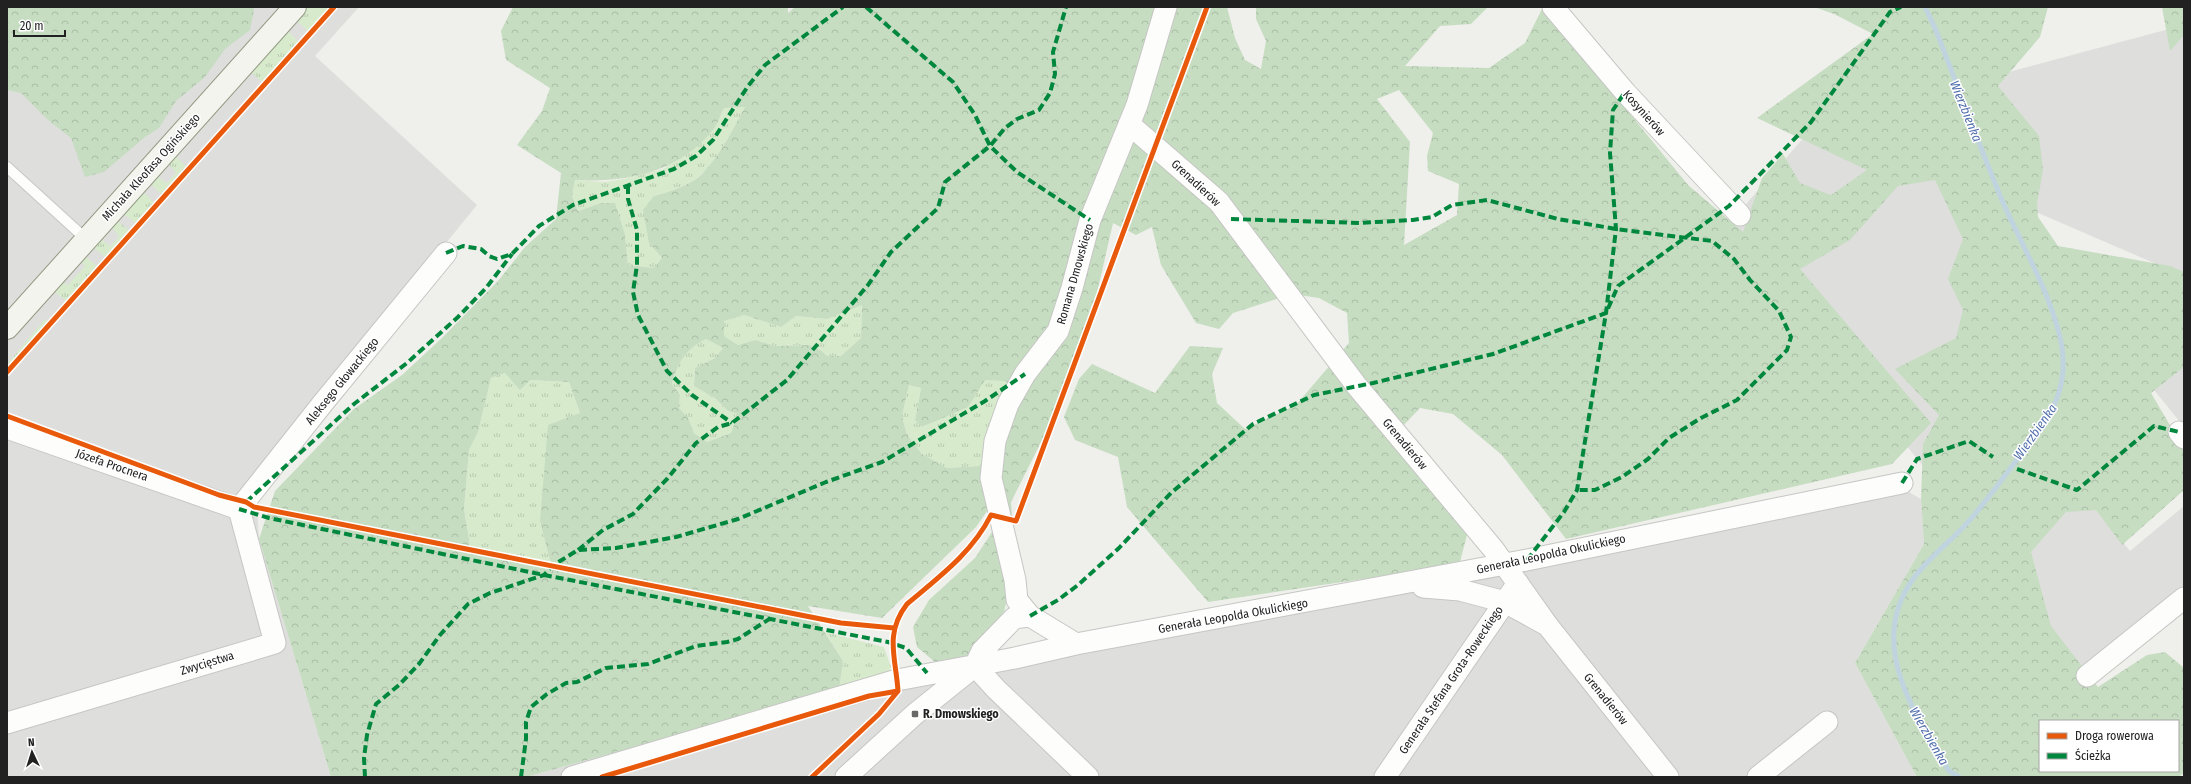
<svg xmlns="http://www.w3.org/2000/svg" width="2191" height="784" viewBox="0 0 2191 784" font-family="'Fira Sans Condensed',sans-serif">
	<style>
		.built { fill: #dededc }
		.grass { fill: url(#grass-tufts) }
		.forest { fill: url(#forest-crowns); fill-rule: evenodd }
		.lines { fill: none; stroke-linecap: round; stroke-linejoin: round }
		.stream { stroke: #c0d4e0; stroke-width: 5 }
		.lane-casing { stroke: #c6c6c4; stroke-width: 12 }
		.street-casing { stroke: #c6c6c4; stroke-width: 23 }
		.secondary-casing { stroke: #939983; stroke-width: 24 }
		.lane { stroke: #fdfdfc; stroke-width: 10 }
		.street { stroke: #fdfdfc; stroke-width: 21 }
		.secondary { stroke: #f2f4ed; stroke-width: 22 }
		.quiet { stroke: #00873e; stroke-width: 4; stroke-dasharray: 8 4; stroke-linecap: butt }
		.cycleway-casing { stroke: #fff; stroke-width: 8 }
		.cycleway { stroke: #e8590c; stroke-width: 5 }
		.poi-dot { fill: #696968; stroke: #fff; stroke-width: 1.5 }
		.labels { text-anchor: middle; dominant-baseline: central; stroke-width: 3; stroke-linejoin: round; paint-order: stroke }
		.street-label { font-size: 12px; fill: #212121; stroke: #fff }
		.poi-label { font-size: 12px; font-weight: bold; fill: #212121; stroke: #fff; text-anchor: start }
		.water-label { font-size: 13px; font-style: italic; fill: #516fad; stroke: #fff }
	</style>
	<defs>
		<pattern id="grass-tufts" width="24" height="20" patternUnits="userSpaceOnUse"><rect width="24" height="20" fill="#d7ebcc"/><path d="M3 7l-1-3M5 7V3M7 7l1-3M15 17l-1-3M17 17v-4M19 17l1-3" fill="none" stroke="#b8c9af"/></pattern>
		<pattern id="forest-crowns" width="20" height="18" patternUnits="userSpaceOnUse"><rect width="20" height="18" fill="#c6ddc1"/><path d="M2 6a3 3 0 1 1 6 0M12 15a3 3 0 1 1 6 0" fill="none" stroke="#aabda6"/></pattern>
	</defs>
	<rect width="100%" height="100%" fill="#efefeb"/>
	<path class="built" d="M7 7H359L315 56 477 205 255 477 259 539 331 777H7Z
		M1886 17 2043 317 1964 516 1727 226 1819 120Z
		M2184 25V276L2015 203 1968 83Z
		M2184 317V427L2133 364Z
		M2044 444 2130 551 2184 506V593L2085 675 1974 531Z
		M1886 479 1921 499 1924 544 1855 663 1917 777H526L839 690Z"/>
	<path class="grass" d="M306 7H330L308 31 297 21Z
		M288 31 299 42 263 83 251 72Z
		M745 107C733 129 721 154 704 172 692 185 669 192 654 196L649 243 662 258 654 268 628 265 625 235 601 203 578 211 572 196 575 180 604 182 624 179 663 169 714 129 724 108Z
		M173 157H176L186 166 161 194 151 184 155 177H158L167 183 176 173 169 164Z
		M143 192 154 202 135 223 124 214Z
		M116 220 129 230 105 257 94 248V244L102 240 110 246 119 237 112 227Z
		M82 257H86L97 266 66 301 55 292 54 288 61 282 68 285 85 266 82 262Z
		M862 304 861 338 841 356H827L822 351 809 345 776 346 755 340 738 345 724 336 723 321 744 315 781 327 796 316 827 319Z
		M45 319 48 321 9 366 7 364Z
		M706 339 723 348 715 358 695 368 694 386 716 399 728 411 738 414 731 433 707 442 694 433 688 419 679 408 680 395 672 384C678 362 685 350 706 339Z
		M505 373 530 380 569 382 580 413 540 521 552 564 471 553 464 509 469 450 478 432 491 378Z
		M985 380H1006L1009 394 988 454 979 466 947 468 922 454 907 435 902 416 909 385 921 388 915 420 923 427C945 416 970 400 985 380Z
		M825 632 884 647 891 667 889 673 839 690 843 661Z"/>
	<path class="forest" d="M7 7H253L254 10 250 30 225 49 205 77 176 101 159 128 145 137 104 172 85 177 71 138 48 120 21 93 7 90Z
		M513 7H788V13L795 7H1227L1235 38 1245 60 1261 69 1266 41 1256 19V7H1488L1471 24 1440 26 1405 66 1489 68 1525 43 1543 7 1688 185 1743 232 1762 178 1783 154 1800 183 1831 195 1867 170 1757 118 1873 34 1834 14 1814 7H2048L2040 37 1998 86 2039 136 2043 170 2037 204 2038 217 2058 246 2170 266 2184 272V367L2151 393 2184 449V490L2122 545 2096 510 2066 512 2031 552 2051 626 2098 687 2147 655 2165 652 2184 668V773L2178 777H1917L1855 663 1924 544 1921 499 1923 444 1939 415 1895 369 1956 338 1963 310 1948 279 1963 239 1935 180 1898 186 1850 240 1800 269 1931 423 1892 464 1566 539 1502 455 1453 414 1420 408 1400 429 1468 531 1460 562 1403 573 1208 602 1127 507 1118 457 1075 440 1064 417 1079 379 1092 364 1155 393 1190 346 1223 348 1212 374 1217 403 1245 429 1296 405 1349 343 1347 313 1319 298 1292 294 1233 313 1219 329 1196 323 1161 265 1152 227 1136 235 1113 223 1094 306 1049 426 1011 502 1015 563 1004 612 964 659 935 662 917 647 913 627 929 600 975 558 1005 512 999 494 976 527 882 618 808 606 843 661 839 690 526 777H331L259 539 275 491 354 409 402 375 442 338 498 281 525 247 556 219 561 173 517 145 542 111 550 88 506 60 501 31ZM1399 90 1433 133 1427 156 1428 171 1459 184 1457 215 1404 245 1410 142 1377 99ZM745 107C733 129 721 154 703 173 692 185 669 192 654 196L643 210 649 243 662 258 654 268 628 265 625 235 615 203H601L578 211 572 196 575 180C627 183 679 172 713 130 718 124 720 115 724 108ZM862 305 861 338 841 356H827L822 351 809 345 776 346 755 340 738 345 724 336V321L744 315 781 327 796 316 827 319ZM706 339 723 348 715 358 695 368 694 386 716 399 728 411 738 414 731 433 707 442 694 433 688 418 679 408 680 395 672 384C678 362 685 350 706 339ZM505 373 520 390 530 380 569 382 580 413 548 425 540 521 551 564 471 552 464 509 469 450 478 432 491 378ZM985 380 1006 381 1009 394 988 454 979 466 947 468 922 454 907 435 902 416 909 385 921 388 915 420 922 427 968 407ZM2040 721H2178V771H2040Z
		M2162 7H2184V35L2170 51Z"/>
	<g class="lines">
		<path class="stream" d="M1925 7 1935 28C1957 84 1978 142 2001 198 2021 244 2048 288 2060 337 2067 366 2062 394 2047 418 2023 451 2000 484 1974 515 1956 538 1930 555 1913 579 1866 644 1915 714 1949 771L1959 777"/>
		<defs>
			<path id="lane" d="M7 167 86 239"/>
			<path id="street" d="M1553 7 1625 92 1740 215
				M1129 124 1219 202 1356 385 1494 550 1548 626 1668 777
				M7 428 239 509
				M2179 432 2184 438
				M239 509 323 403 446 253
				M1423 587 1460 590 1505 602 1545 624
				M1030 616 1076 644
				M975 666 996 689 1088 777
				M2087 676 2184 598
				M7 723 275 643 239 509
				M572 777 897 680 1015 658 1076 644 1527 560 1902 483
				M846 777 915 714 975 666 982 651 1014 618 1030 616 1017 600 1015 580 991 478 995 441 1008 404 1025 374 1058 331 1072 288 1090 220 1137 105 1166 7
				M1385 777 1518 583
				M1758 777 1827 722"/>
			<path id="secondary" d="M7 328 295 7"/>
		</defs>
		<use href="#lane" class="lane-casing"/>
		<use href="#street" class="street-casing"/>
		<use href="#secondary" class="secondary-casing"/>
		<use href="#lane" class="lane"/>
		<use href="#street" class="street"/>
		<use href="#secondary" class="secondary"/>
		<path class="quiet" d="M866 7 953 82 975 115 990 146 1017 172 1090 220
			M628 186V199L637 230V265L633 292 638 315 667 371 692 395 732 423
			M1231 219 1359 223 1413 220 1432 217 1452 205 1487 200 1558 219 1616 229 1712 241 1734 259 1750 280 1779 311 1791 337 1787 350 1737 400 1701 418 1669 438 1648 459 1622 477 1595 490H1577
			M446 253 463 246 481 249 489 256 497 259 512 254 539 226 573 205 674 169 696 156 713 140 748 86 765 65 843 7
			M2017 469 2077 490 2154 426 2179 432
			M1902 483 1917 459 1969 441 1993 457
			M246 502 354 404 407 363 458 317 486 288 512 254
			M239 509 269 518 544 575 888 642 906 648 927 673
			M578 550 603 530 633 514 667 479 696 443 718 427 732 423 787 380 868 285 891 252 938 208 945 182 990 146 1005 128 1017 119 1039 110 1050 93 1055 74 1053 52 1066 7
			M1527 560 1564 512 1577 490 1606 313 1616 229 1610 153 1613 110 1625 92
			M1030 616 1058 600 1078 585 1119 548 1171 493 1253 424 1314 395 1373 383 1493 354 1606 313 1618 286 1729 206 1811 122 1890 12 1901 7
			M365 777 364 758 367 735 376 704 399 685 419 664 440 635 468 604 490 593 544 575 552 566 578 550 616 548 676 537 738 519 826 482 882 462 985 401 1025 374
			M521 777 526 739V722L531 707 547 694 566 683 577 682 606 668 648 664 696 646 727 642 738 639 771 618"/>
		<defs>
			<path id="cycleway" d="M7 372 334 7
				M7 416 219 495 246 502 254 507 841 623 894 628
				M602 777 869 696 898 691
				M812 777 879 714 898 691C896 658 884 634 907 604 939 577 972 553 991 515L1016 521 1207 7"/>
		</defs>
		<use href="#cycleway" class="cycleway-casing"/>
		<use href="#cycleway" class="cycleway"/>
	</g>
	<rect class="poi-dot" x="911" y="710" width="8" height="8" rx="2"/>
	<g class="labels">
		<g class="street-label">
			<text transform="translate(1644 113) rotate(48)">Kosynierów</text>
			<text transform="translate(151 167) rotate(-48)">Michała Kleofasa Ogińskiego</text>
			<text transform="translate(1196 183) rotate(43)">Grenadierów</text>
			<text transform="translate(1075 274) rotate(-74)">Romana Dmowskiego</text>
			<text transform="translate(342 381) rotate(-51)">Aleksego Głowackiego</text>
			<text transform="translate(1405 444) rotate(50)">Grenadierów</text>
			<text transform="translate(112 465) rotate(19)">Józefa Procnera</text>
			<text transform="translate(1551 554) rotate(-12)">Generała Leopolda Okulickiego</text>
			<text transform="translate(1233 616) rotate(-10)">Generała Leopolda Okulickiego</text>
			<text transform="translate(207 663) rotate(-17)">Zwycięstwa</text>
			<text transform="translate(1451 680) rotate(-56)">Generała Stefana Grota-Roweckiego</text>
			<text transform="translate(1606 699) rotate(51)">Grenadierów</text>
		</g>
		<g class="poi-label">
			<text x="923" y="714">R. Dmowskiego</text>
		</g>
		<g class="water-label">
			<text transform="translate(1966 111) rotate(68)">Wierzbienka</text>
			<text transform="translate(2035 432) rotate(-55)">Wierzbienka</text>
			<text transform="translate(1929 736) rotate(60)">Wierzbienka</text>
		</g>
	</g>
	<rect width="2191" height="784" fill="none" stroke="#212121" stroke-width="16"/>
	<rect x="2039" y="720" width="140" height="52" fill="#ffffff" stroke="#a6a6a6"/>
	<rect x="2047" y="733" width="20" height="6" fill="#e8590c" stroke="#a6a6a6"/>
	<text x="2075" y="740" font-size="12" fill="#212121">Droga rowerowa</text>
	<rect x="2047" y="753" width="20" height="6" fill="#00873e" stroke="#a6a6a6"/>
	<text x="2075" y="760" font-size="12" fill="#212121">Ścieżka</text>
	<g transform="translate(32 752) rotate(356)" stroke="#ffffff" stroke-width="3" paint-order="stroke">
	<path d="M0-3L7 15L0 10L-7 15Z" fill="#212121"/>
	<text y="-6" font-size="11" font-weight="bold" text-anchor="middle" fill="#212121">N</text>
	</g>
	<path d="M14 30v6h51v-6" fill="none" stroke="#212121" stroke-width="2"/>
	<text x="20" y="30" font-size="12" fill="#212121" stroke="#ffffff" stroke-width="3" paint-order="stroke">20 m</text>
</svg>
